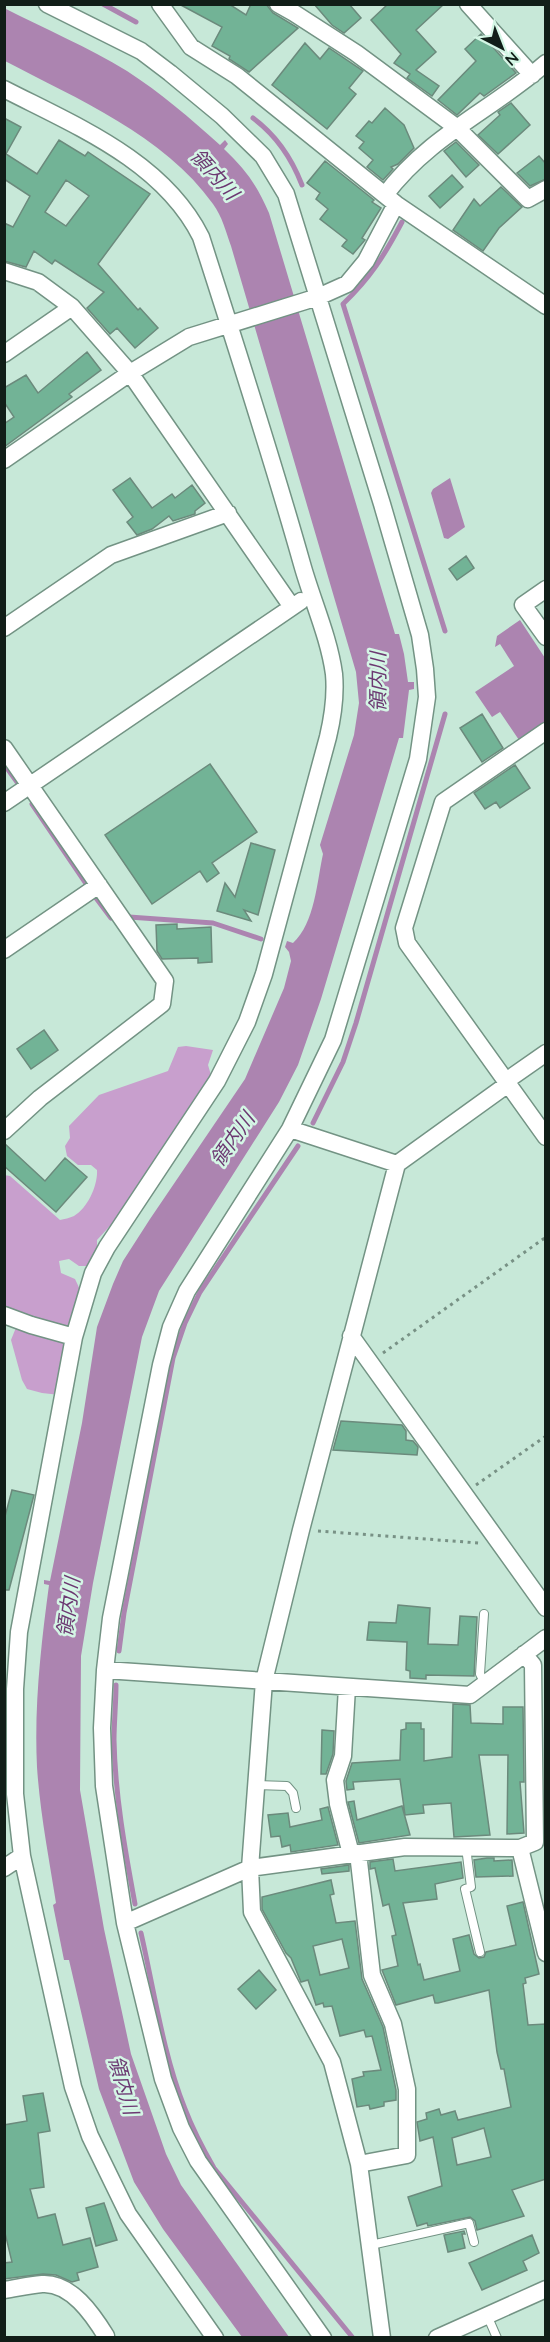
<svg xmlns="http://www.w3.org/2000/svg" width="550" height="2342" viewBox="0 0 550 2342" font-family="Quicksand,'Noto Sans JP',sans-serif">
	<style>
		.forest { fill: #c89fcd }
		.water { fill: #ac84b0 }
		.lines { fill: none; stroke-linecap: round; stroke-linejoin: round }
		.stream { stroke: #ac84b0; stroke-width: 5 }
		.building { fill: #72b396; stroke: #6b8a7c; stroke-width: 1.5; fill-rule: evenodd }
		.lane-casing { stroke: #739384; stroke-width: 10 }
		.street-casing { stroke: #739384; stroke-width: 19 }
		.path { stroke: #789185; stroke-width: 3; stroke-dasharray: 3 4.5; stroke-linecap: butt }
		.lane { stroke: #fff; stroke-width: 8 }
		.street { stroke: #fff; stroke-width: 16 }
		.labels { text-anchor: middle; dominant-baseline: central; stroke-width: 5; stroke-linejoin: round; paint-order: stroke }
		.water-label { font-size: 20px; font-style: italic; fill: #6c3972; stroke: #d4f6e5 }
	</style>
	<rect width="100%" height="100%" fill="#c7e8d8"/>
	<path class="forest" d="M186 1046 213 1050 208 1065 211 1075 206 1086 119 1216 97 1240V1251L88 1266H79L69 1259 59 1261 61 1273 75 1279 83 1296 68 1328 5 1308 4 1175 10 1176 60 1220C64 1219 70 1218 74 1216 88 1208 98 1185 97 1170L91 1165H78L67 1156 65 1146 70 1138 69 1126 99 1095 168 1071 178 1047Z
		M17 1325 69 1340 60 1395 42 1393 27 1389 22 1380 11 1340Z"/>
	<path class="water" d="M4 8C45 29 88 47 127 71 161 93 190 118 220 145L225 140 228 144 224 149C246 170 257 185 269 213L395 634H399L404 654 408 682H414V689L409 690 403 738H399L321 999 298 1065 279 1102 159 1291 142 1337 93 1583 81 1656 80 1790 104 1929 131 2054 166 2154 181 2185 289 2337H242L163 2229 134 2182 99 2089 69 1960H64L53 1905 56 1903C49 1858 40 1813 37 1767 34 1706 41 1645 49 1585L44 1584V1580L50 1581 82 1423 97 1327 113 1284 123 1261 150 1219 245 1079 284 988 291 961 289 952 285 947 287 941 293 943C315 923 317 881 323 854L320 845 354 735 359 703 356 672 231 246C226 232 222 216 213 204 164 135 77 99 5 61Z
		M450 478 465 527 448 539 444 538 431 493 433 489Z
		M520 620 545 658 546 721 519 740 500 712 492 717 475 692 514 666 500 644 495 647 497 636Z"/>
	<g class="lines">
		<path class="stream" d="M103 4 136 22
			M253 118C276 135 292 159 302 185
			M402 222C384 256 371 277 343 304L445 631
			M4 764 17 782
			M32 804 87 885 83 888
			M93 894 111 918
			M129 917 213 923 261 939
			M313 1123 343 1062 356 1023 445 714
			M119 1651 124 1613 173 1358 185 1323 200 1292 298 1146
			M116 1685C116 1703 114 1722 114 1740 115 1795 125 1850 135 1904
			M141 1933C154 1990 163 2054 185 2109 193 2130 203 2149 214 2168L353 2338"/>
	</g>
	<path class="building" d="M179 4H229L246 15 251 4H266L273 13 298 28 249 72 229 59 230 56 212 46 222 27Z
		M314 4H349L361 18 344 33 332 25Z
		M388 4H444L416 30 436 52 416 70 439 86 432 96 407 78 410 74 394 63 401 54 371 20Z
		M481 34 516 73 484 96 480 93 457 115 438 100 476 61 465 49Z
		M305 43 320 59 329 48 363 71 349 88 356 94 327 129 272 85Z
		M511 103 530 125 498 154 478 135 500 115 498 112Z
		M385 108 404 125 414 148 398 164 391 167 393 169 383 180 367 167 373 160 359 148 364 142 356 136 369 121 372 123Z
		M4 118 21 127 6 154 37 174 59 140 85 156 88 152 150 194 98 264 138 310 140 308 158 328 135 348 117 328 110 334 87 308 104 292 55 260 52 264 34 251 26 267 4 261V223L13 227 30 196 4 179ZM66 180 89 196 66 226 45 212Z
		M456 142 479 165 466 177 444 151Z
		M539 156 546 164V179L530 186 517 173Z
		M325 161 374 200 372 202 381 208 362 238 365 240 353 254 342 246 347 240 320 219 328 209 316 199 320 193 307 183Z
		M452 175 463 187 440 208 429 196Z
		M501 187 522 207 499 228 483 251 453 230 474 199 480 206Z
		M87 352 101 370 69 394 72 397 4 447V424L14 417 4 402V388L26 375 38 393Z
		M130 478 152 508 172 494 175 498 192 485 205 503 195 511V514L173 521 169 516 152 529 137 535 127 522 133 517 113 490Z
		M466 556 474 568 457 580 449 569Z
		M482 714 503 748 482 762 460 728Z
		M210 764 257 832 212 863 219 873 207 882 200 871 152 904 105 835Z
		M515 765 530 788 500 808 496 802 485 809 474 793Z
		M251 843 275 850 258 915 244 910 251 921 217 911 225 883 235 897Z
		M177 924V929L211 927 212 962 198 963V958L162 959 157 951 156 925Z
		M44 1030 58 1050 31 1069 17 1049Z
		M4 1143 45 1181 65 1158 87 1177 56 1212 4 1166Z
		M341 1421 402 1425 406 1431V1440L413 1441 418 1447 417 1455 333 1450Z
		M12 1490 34 1495 9 1590H4V1520Z
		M398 1605 430 1608 428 1644 458 1645 460 1616 477 1617 474 1676 426 1675V1679L410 1678V1671L406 1670 407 1642 367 1640 369 1622 396 1623Z
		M453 1704 470 1705 471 1723 503 1724V1707H523L524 1782H520L524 1833 507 1834 508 1755H479L490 1835 454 1837 451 1803 423 1805 424 1813 405 1815 400 1779 353 1782 354 1789 347 1790 346 1781 352 1763 400 1760 401 1730 406 1729V1723H421V1729H424V1761L452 1757Z
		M322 1730 334 1731 333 1754 326 1774H321Z
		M354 1801 357 1820 402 1806 410 1835 359 1843 348 1802Z
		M328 1807 338 1845 291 1852 290 1845 282 1847 280 1836 271 1837 268 1815 288 1813 290 1827 322 1820 320 1809Z
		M487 1858H494V1861L512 1860 513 1876 476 1877 474 1860Z
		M393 1859 395 1871 461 1862 463 1878 435 1884 437 1899 403 1903 418 1965 420 1964 424 1980 460 1971 453 1939 469 1935 474 1954 479 1958 484 1957 486 1952 516 1945 507 1906 523 1902 539 1974 525 1978 526 1983 523 1984 528 2025 546 2024V2179L512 2190 524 2216 477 2230 475 2221 470 2217 428 2226 427 2223 417 2226 408 2197 442 2186 433 2137 420 2141 417 2122 427 2119 426 2113 439 2109 441 2115 455 2111 458 2120 511 2107 504 2069H501L497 2052 489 1990 438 2003H435L433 1995 396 2005 382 1970 398 1966 392 1936 396 1935 389 1904 383 1906 375 1868 370 1869V1862ZM484 2128 491 2157 457 2165 452 2138Z
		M349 1865V1871L322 1874 321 1869Z
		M331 1880 334 1894 330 1895 336 1923 355 1921 362 1979 383 2027 396 2090V2100L384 2102V2106L370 2109 369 2105 357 2107 352 2079 364 2076 363 2072 381 2070 372 2036 366 2037 364 2030 340 2036 332 2006 324 2007 323 2003 316 2005 308 1980 301 1982 291 1958 286 1953 262 1909V1897ZM342 1939 349 1968 320 1975 313 1946Z
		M259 1970 276 1990 256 2009 238 1989Z
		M43 2093 50 2131 38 2133 44 2187 30 2189 38 2218 55 2214 63 2245 90 2238 98 2267 77 2273 79 2280 72 2282 56 2275 43 2274 4 2279V2263L12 2262 4 2229V2125L27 2121 23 2096Z
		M104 2203 117 2240 96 2246 86 2208Z
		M464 2231 465 2234H462L465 2248 448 2252 444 2235Z
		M532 2235 539 2253 523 2261 527 2270 482 2290 469 2263Z"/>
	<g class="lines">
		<defs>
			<path id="lane" d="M484 1614 480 1674 485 1684
				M256 1785 287 1786 293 1793 296 1808
				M466 1847 471 1887 465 1889 480 1952
				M371 2245 469 2223 474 2242
				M487 2315 497 2338"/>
			<path id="street" d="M47 4 141 51 170 73 222 116 263 156 286 194 382 504 420 635 425 669 427 697 418 759 333 1040 290 1129 187 1291 171 1327 161 1365 111 1618 105 1670 102 1728 104 1786 125 1923 163 2079 181 2128 198 2161 323 2338
				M160 4 191 47 237 76 396 204 546 306
				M278 4 294 13 356 53 456 127 528 199 546 189
				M468 4 532 75
				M4 89C76 126 163 161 201 237 236 346 271 454 302 564 312 600 329 637 334 674 336 696 333 716 328 737L264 974 247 1022 217 1081 107 1247 93 1273 74 1337 19 1632 15 1689V1794L22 1856 73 2087 90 2136 128 2214 215 2338
				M385 195C429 136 492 110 546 63
				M4 271 38 282 72 307 130 373 292 607
				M4 354 72 307
				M4 460 130 373 189 337 318 297 347 284 366 261 396 204
				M546 589 523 605 546 637
				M4 628 111 555 228 513
				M546 731 443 802 404 928 407 943 546 1137
				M4 748 165 981 162 1004 40 1098 4 1131
				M4 803 301 601
				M4 950 99 885
				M506 1081 546 1053
				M290 1129 397 1164
				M4 1315 31 1325 74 1337
				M351 1336 546 1608
				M524 1654 533 1665 535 1842 520 1848 546 1953
				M105 1670 470 1695 546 1638
				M347 1687 343 1756 335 1780 338 1804 351 1854
				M358 1853 372 1975 393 2024 407 2089V2155L359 2164
				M4 1868 22 1856
				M125 1923 250 1868 405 1847 520 1848
				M4 2290C17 2288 30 2285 42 2284 71 2282 93 2315 106 2336
				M382 2338 359 2164 332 2062 252 1912 250 1868 264 1681 301 1530 397 1164 508 1084
				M437 2338 546 2289"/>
		</defs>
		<use href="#lane" class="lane-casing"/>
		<use href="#street" class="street-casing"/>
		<path class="path" d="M383 1353 546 1237
			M476 1485 546 1436
			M318 1531 479 1543"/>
		<use href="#lane" class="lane"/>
		<use href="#street" class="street"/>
	</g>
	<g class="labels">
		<g class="water-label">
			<text transform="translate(215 174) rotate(48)">領内川</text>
			<text transform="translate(377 682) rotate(-90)">領内川</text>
			<text transform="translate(232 1139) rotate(-55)">領内川</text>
			<text transform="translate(68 1607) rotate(-82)">領内川</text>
			<text transform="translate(124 2085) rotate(74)">領内川</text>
		</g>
	</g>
	<rect width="550" height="2342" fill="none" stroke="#111e18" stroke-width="12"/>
	<g transform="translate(502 48) rotate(138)" stroke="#d4f6e5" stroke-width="4.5" paint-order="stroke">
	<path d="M0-4.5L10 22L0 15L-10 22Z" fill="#111e18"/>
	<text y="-9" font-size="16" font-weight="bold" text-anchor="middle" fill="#111e18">N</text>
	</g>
</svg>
